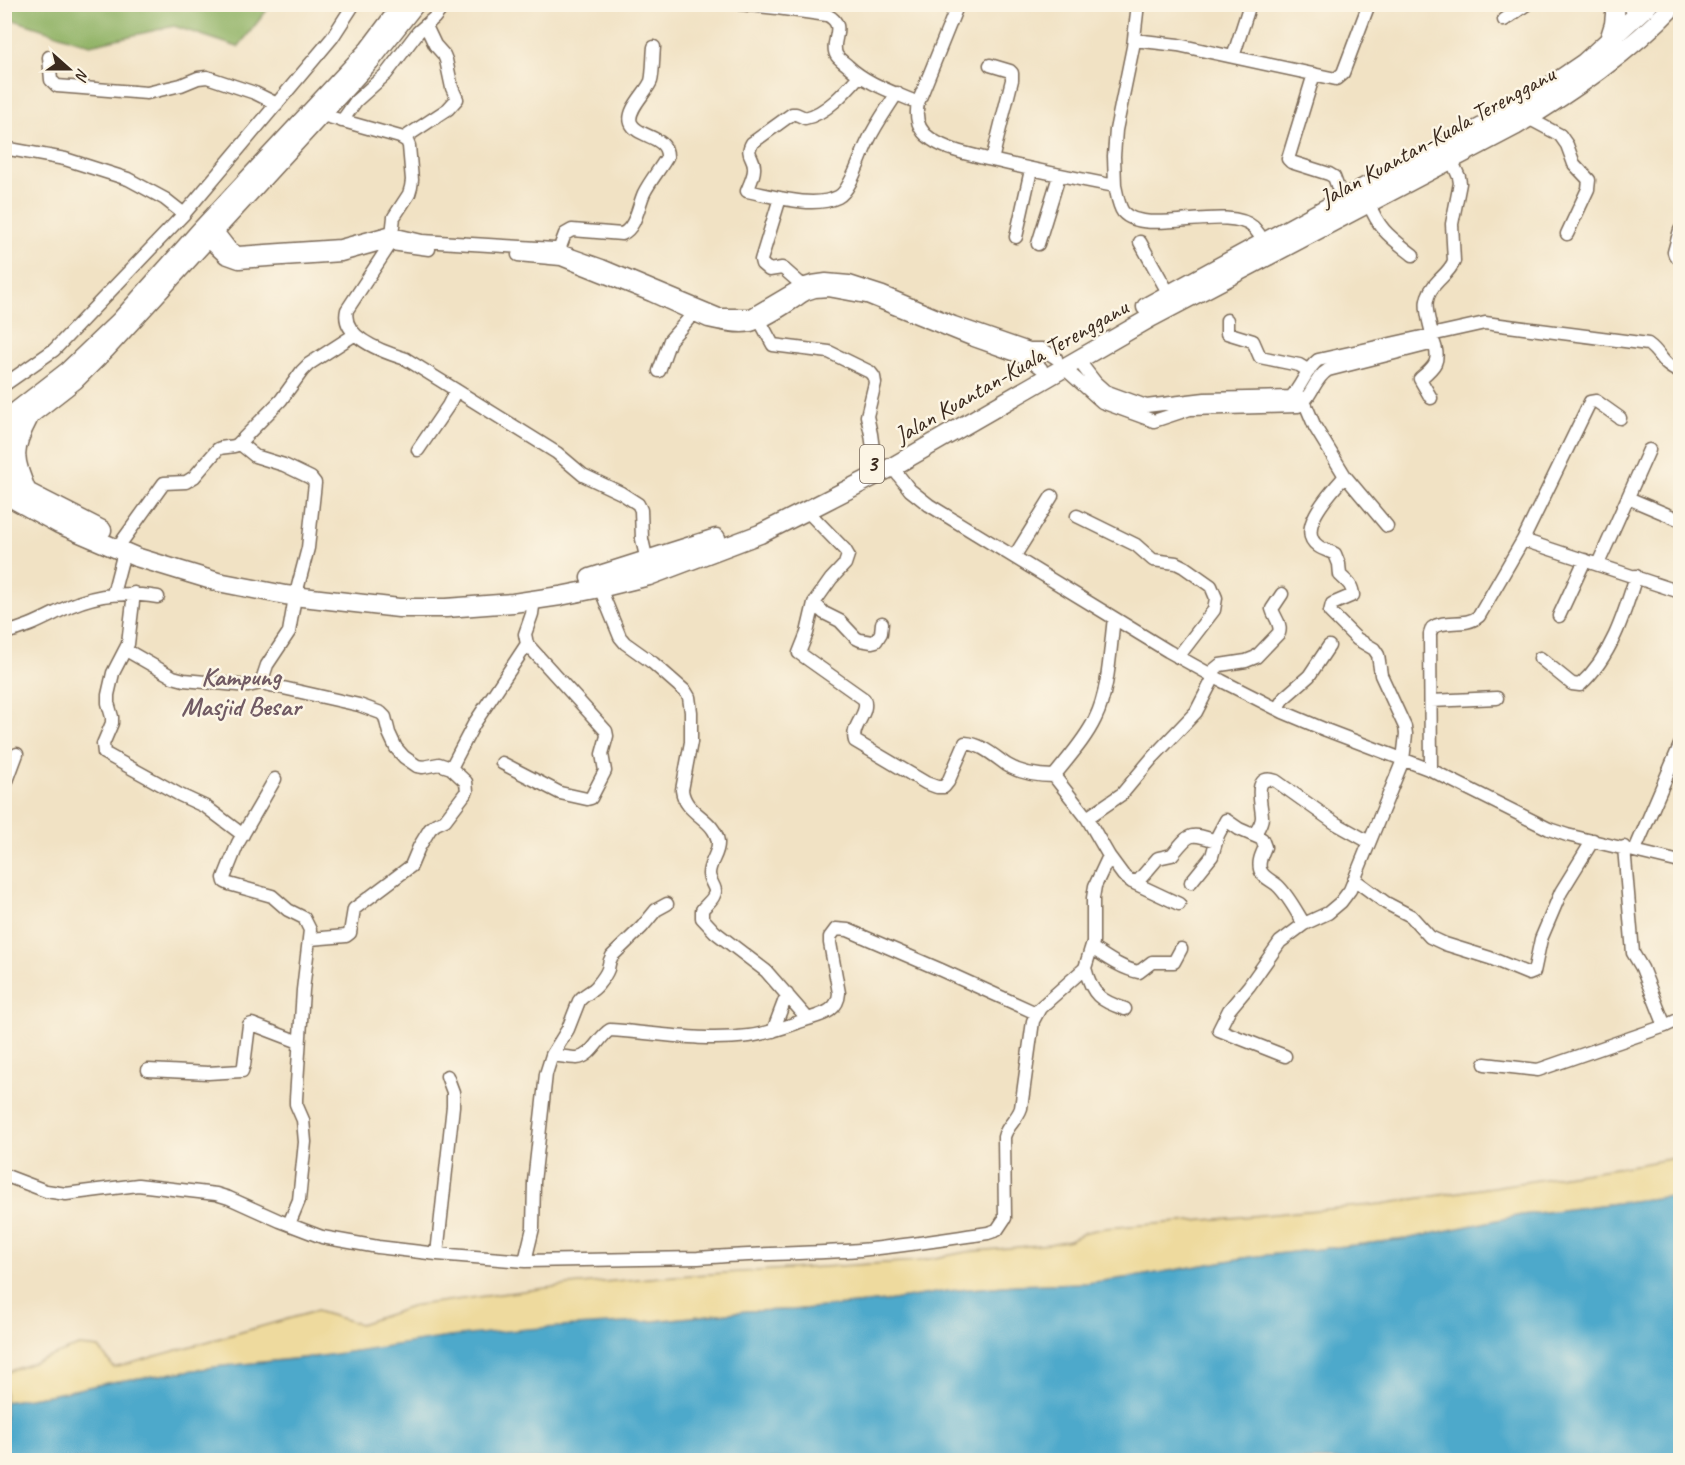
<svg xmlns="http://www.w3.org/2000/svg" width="1685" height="1465" viewBox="0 0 1685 1465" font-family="Caveat,sans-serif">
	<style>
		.forest { fill: #92b468; stroke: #666f43; stroke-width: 1.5 }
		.sand { fill: #eeda9e; stroke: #94825e; stroke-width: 1.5 }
		.water { fill: #4da9cb; stroke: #446a74; stroke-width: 1.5 }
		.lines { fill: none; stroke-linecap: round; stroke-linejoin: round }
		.minor-casing { stroke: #7b6a58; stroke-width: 15 }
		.major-casing { stroke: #7b6a58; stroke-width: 18 }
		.highway-casing { stroke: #7b6a58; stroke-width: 21 }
		.minor { stroke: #fff; stroke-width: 12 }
		.major { stroke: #fff; stroke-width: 15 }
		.highway { stroke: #fff; stroke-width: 18 }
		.labels { text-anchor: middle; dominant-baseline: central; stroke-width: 5; stroke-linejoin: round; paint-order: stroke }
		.shield { fill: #fcf5e5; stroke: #75675a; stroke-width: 1.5 }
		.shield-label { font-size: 22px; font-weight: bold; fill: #3b2a1e }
		.street-label { font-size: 24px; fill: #3b2a1e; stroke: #fcf5e5 }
		.neighbourhood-label { font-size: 26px; font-weight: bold; fill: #715b64; stroke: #fcf5e5 }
	</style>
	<rect width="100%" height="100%" fill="#fcf5e5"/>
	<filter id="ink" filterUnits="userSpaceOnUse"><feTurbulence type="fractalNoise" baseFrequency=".0167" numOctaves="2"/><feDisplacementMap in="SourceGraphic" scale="12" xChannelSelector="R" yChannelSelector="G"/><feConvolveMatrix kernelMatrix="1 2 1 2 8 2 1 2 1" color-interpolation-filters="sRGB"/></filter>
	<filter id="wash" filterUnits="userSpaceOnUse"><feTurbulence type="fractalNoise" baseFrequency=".008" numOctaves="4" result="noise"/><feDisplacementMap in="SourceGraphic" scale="24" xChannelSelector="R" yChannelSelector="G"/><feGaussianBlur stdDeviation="1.35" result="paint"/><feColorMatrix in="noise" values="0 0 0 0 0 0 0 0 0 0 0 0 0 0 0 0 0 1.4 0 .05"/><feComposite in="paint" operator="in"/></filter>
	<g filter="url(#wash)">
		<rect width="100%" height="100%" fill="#f1e2c4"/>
		<path class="forest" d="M5 4H271V5L238 47 174 26 90 45 5 17Z"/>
		<path class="sand" d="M1680 1157V1195L1521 1215 1406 1239 1250 1257 1140 1276 1087 1283 1016 1285 948 1291 887 1301 793 1310 747 1311 215 1367 112 1382 55 1394 5 1402V1373L79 1346 99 1348 114 1368 316 1311 360 1324 417 1305 569 1285 661 1277 919 1261 966 1252 1050 1244 1070 1240 1086 1232 1105 1228 1230 1218 1382 1204 1642 1164Z"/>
		<path class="water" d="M1680 1195V1460H5V1402L55 1394 112 1382 215 1367 315 1357 449 1337 528 1329 656 1321 747 1311 793 1310 887 1301 948 1291 1016 1285 1087 1283 1140 1276 1250 1257 1406 1239 1522 1215Z"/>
	</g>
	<g filter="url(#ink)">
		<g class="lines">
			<defs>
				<path id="minor" d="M740 4 777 8 827 15C849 26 828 42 837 56 840 60 845 63 848 66 867 84 893 92 918 103 915 117 918 131 931 139 948 151 973 155 992 160 1033 170 1074 178 1115 186 1117 193 1118 205 1123 212 1145 237 1228 204 1253 227 1257 231 1261 237 1264 242
					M1627 4 1638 16
					M1504 20 1527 4
					M1134 40 1178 45 1233 57 1250 4
					M49 57 51 80 57 86 147 93 181 85 198 78 207 77 255 93 277 104
					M1233 57 1336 79 1343 73 1369 4
					M990 65 1010 71 1012 73V80L992 160
					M1314 74 1288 159 1291 162 1329 174 1334 177 1342 199
					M859 76C846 91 826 114 805 118L796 114H792L752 143C745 155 754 156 754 167 755 174 750 184 747 191 773 196 813 209 838 197 851 191 861 154 868 141 876 124 887 109 897 93
					M918 103 958 4
					M322 115 400 137 407 141 409 146 412 180 411 187 409 194 394 217 391 243 347 310C340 338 386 353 406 359L557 453 583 475 621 493 638 504 641 510 642 539 647 561
					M1528 118 1560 135 1567 145 1574 164 1589 180 1588 189 1567 234
					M342 121 356 101 386 74 418 32 434 18 445 4
					M404 138 448 109 457 99 452 88 446 60 444 55 435 45 426 26
					M4 148 65 159 128 179 165 199 184 214
					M1115 186 1114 156 1116 130 1133 47 1138 4
					M780 198 761 260 762 264 769 270 782 268 785 270 802 285
					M1368 202C1380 231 1389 236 1413 255
					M216 230 230 248 238 253 340 246 388 233 422 241 554 249 602 266 719 315H751L802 285 812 282 826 280 849 282 883 293 954 323 1029 349H1042L1056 358
					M1680 230 1674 252 1675 255 1680 259
					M1016 237 1031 170
					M207 240 225 257 239 262 341 255 384 243 429 249
					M1140 242 1169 294
					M1038 244 1059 176
					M559 250 565 234 572 230 622 234C636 228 638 206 644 193 650 181 660 169 667 157 668 135 637 138 631 123 626 110 647 92 651 81 653 75 653 55 654 47
					M518 255 561 259 651 295 708 321C721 324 739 328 751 325 767 321 792 303 806 294L815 291 829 290 867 297 971 339 1030 360 1041 368
					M1227 320V333L1253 341 1260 357 1299 365 1309 371
					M760 321 773 345 829 352 870 372 874 377 875 383 867 416 871 434 875 463
					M1432 334C1427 311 1420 299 1439 280 1445 274 1451 269 1454 261L1452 224 1460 183 1459 177 1451 159
					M1078 360 1095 382 1105 391 1146 406 1205 399 1291 397C1302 386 1306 369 1318 360L1485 323 1648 344C1662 354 1661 365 1680 372
					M1064 368 1102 402 1154 421 1190 409 1298 406C1312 398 1314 378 1328 370L1434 343C1441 362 1434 367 1420 379L1431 398
					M659 371 670 340 693 314
					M4 385 54 350 184 214 332 38 354 4
					M1299 396 1304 401 1315 427 1345 476 1387 526
					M239 443 255 456 284 465 311 478 315 483 308 548 298 586
					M418 450 448 406 456 390
					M892 467 910 490 929 505 1168 651 1222 681 1283 712 1326 730 1431 770 1549 829 1567 835 1680 862
					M1628 498 1680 520
					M808 510 812 516 845 550 848 555 845 564 831 579 814 603 807 633 799 653 864 699C870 714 850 726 855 741L926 783 937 787H944L948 782 965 743C982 744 994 756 1007 765 1022 774 1037 776 1054 776
					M1077 516 1136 545 1153 560 1176 563 1184 567 1211 586 1216 598 1214 610 1178 657
					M123 540 164 483 186 482 194 477 218 449C224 446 231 448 237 445L281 400 302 371 309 364 354 335
					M1523 540 1680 592
					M1014 557 1052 496
					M1598 564 1649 450
					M600 588 620 637 625 643 653 663 686 692 689 697 691 712V742L682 790C685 815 715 818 718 842 719 854 709 862 709 874 709 881 718 889 714 895 712 901 705 905 702 910V918L715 932 766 971 808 1019
					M134 593 128 644 113 673 108 695V703L112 717V723L103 744 104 753 180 795 206 807 243 835
					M113 594 124 552
					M814 603 824 613 840 621 856 638 860 640 872 642 876 641 881 633 882 623
					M1559 616 1585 560
					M1114 618C1110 649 1109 692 1095 719 1085 740 1068 758 1054 776L1087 818 1109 856 1123 875 1132 882 1179 904
					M4 633C29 628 48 616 70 606 100 593 126 592 158 597
					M126 650 173 677 184 680 248 686 261 683 359 705 381 713 385 717 389 733 396 748 404 757 417 766 423 767 439 764 451 768
					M1540 658 1572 684 1580 685C1611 657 1624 615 1636 576
					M1209 674 1220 665 1246 661 1256 657 1279 633C1282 624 1274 617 1272 609L1282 594
					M261 683 267 665 289 632 295 597
					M1431 701 1497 698
					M1277 709 1285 697 1309 676 1329 646
					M502 763 560 793 587 799 591 798 605 771 602 754 607 736 606 731 527 644
					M1431 770 1430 634 1432 628C1446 618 1465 628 1479 616L1523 540 1590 402 1596 401 1620 418
					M275 779 238 843 224 878 225 882 229 884 272 896 288 910 304 918 310 930 303 990 296 1099V1104L303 1120 305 1142 299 1200 289 1224
					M4 789 17 754
					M1087 818 1122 794 1153 757 1196 712 1214 677
					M1254 835C1257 830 1262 824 1262 817 1262 805 1251 772 1276 781L1335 823 1369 842
					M1624 847 1633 953 1642 968 1665 1026
					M1635 850 1680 745
					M1355 880 1386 903 1411 916 1430 937 1445 944 1490 958 1529 974 1534 972 1541 939 1561 892 1593 840
					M1132 882 1140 879 1158 858 1172 855C1190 833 1189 832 1216 841
					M1191 882 1212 856 1218 835 1226 820 1239 829 1262 839 1265 847C1262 854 1258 861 1260 869 1262 877 1271 880 1277 885 1288 895 1296 911 1304 924
					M310 939 346 936 350 933 354 909 411 866 419 847 430 829 436 824 445 820 467 791 466 782 451 768 474 724 527 644 525 634 532 614 534 599
					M1092 948C1106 957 1122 969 1139 972L1152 962H1174L1181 949
					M1085 968C1092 995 1100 1001 1125 1009
					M773 1031 787 994
					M552 1055C560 1056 569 1058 577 1058 592 1057 599 1036 610 1030 657 1033 701 1042 749 1036 767 1034 785 1027 802 1021 819 1015 838 1013 839 993L830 943V937L836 929 848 930 941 970 1036 1013
					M1285 1056 1219 1030 1229 1010 1249 986 1280 942 1304 924 1328 913 1341 902 1350 890 1403 760 1406 734 1405 727 1381 675 1378 655 1374 649 1357 639 1330 612 1332 604 1353 595C1352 584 1347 582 1340 575L1339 564 1335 554C1330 551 1323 550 1318 546 1294 529 1334 489 1345 476
					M1485 1064 1538 1070 1665 1026 1680 1019
					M148 1070 208 1073 242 1071 244 1065 249 1025 252 1024 299 1042
					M4 1175 46 1191 66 1194 138 1185 216 1194 229 1198 280 1221 322 1237 378 1247 437 1254 525 1261 698 1258C752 1253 806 1254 860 1250 903 1246 946 1239 988 1233L997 1230 1005 1218 1004 1137C1007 1125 1017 1120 1021 1108L1033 1021 1040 1008 1085 968 1093 942V898L1095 886 1109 856
					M437 1254 453 1106V1092L447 1076
					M525 1261 533 1228 534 1182 546 1074 552 1055 568 1029 579 1001C584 994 592 992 597 986 601 981 606 975 608 969 609 964 609 961 612 956L642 927 656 910 667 904"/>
				<path id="major" d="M4 419 67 370 119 320 199 230 368 48 401 4
					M4 437 76 381 107 350 372 61 417 4"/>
				<path id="highway" d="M1608 43 1614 24 1616 4
					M1146 307 1398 169 1445 147 1521 106 1584 63 1649 4
					M4 480 102 530
					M27 492C14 459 11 451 28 419
					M4 494 59 524 136 557 218 582 285 595 399 608H446L513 603 560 596 600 588 649 576 760 534 808 510 892 467 1152 317 1515 126C1572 91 1629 53 1675 4
					M590 578 716 538"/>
			</defs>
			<use href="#minor" class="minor-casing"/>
			<use href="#major" class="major-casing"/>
			<use href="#highway" class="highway-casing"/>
			<use href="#minor" class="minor"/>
			<use href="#major" class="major"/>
			<use href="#highway" class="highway"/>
		</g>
	</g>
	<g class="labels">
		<rect class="shield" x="860" y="445" width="24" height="38" rx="4.5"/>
		<g class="shield-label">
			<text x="872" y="464">3</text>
		</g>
		<g class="street-label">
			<text transform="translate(1437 136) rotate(-29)">Jalan Kuantan-Kuala Terengganu</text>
			<text transform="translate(1011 371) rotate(-30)">Jalan Kuantan-Kuala Terengganu</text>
		</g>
		<g class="neighbourhood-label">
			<text x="241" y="676">Kampung<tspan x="241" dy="30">Masjid Besar</tspan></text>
		</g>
	</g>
	<rect width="1685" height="1465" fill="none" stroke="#fcf5e5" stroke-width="24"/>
	<g transform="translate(69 69) rotate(111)" stroke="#fcf5e5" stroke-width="4.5" paint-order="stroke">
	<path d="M0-4.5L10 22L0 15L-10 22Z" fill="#3b2a1e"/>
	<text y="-9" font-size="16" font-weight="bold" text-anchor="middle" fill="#3b2a1e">N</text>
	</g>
</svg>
